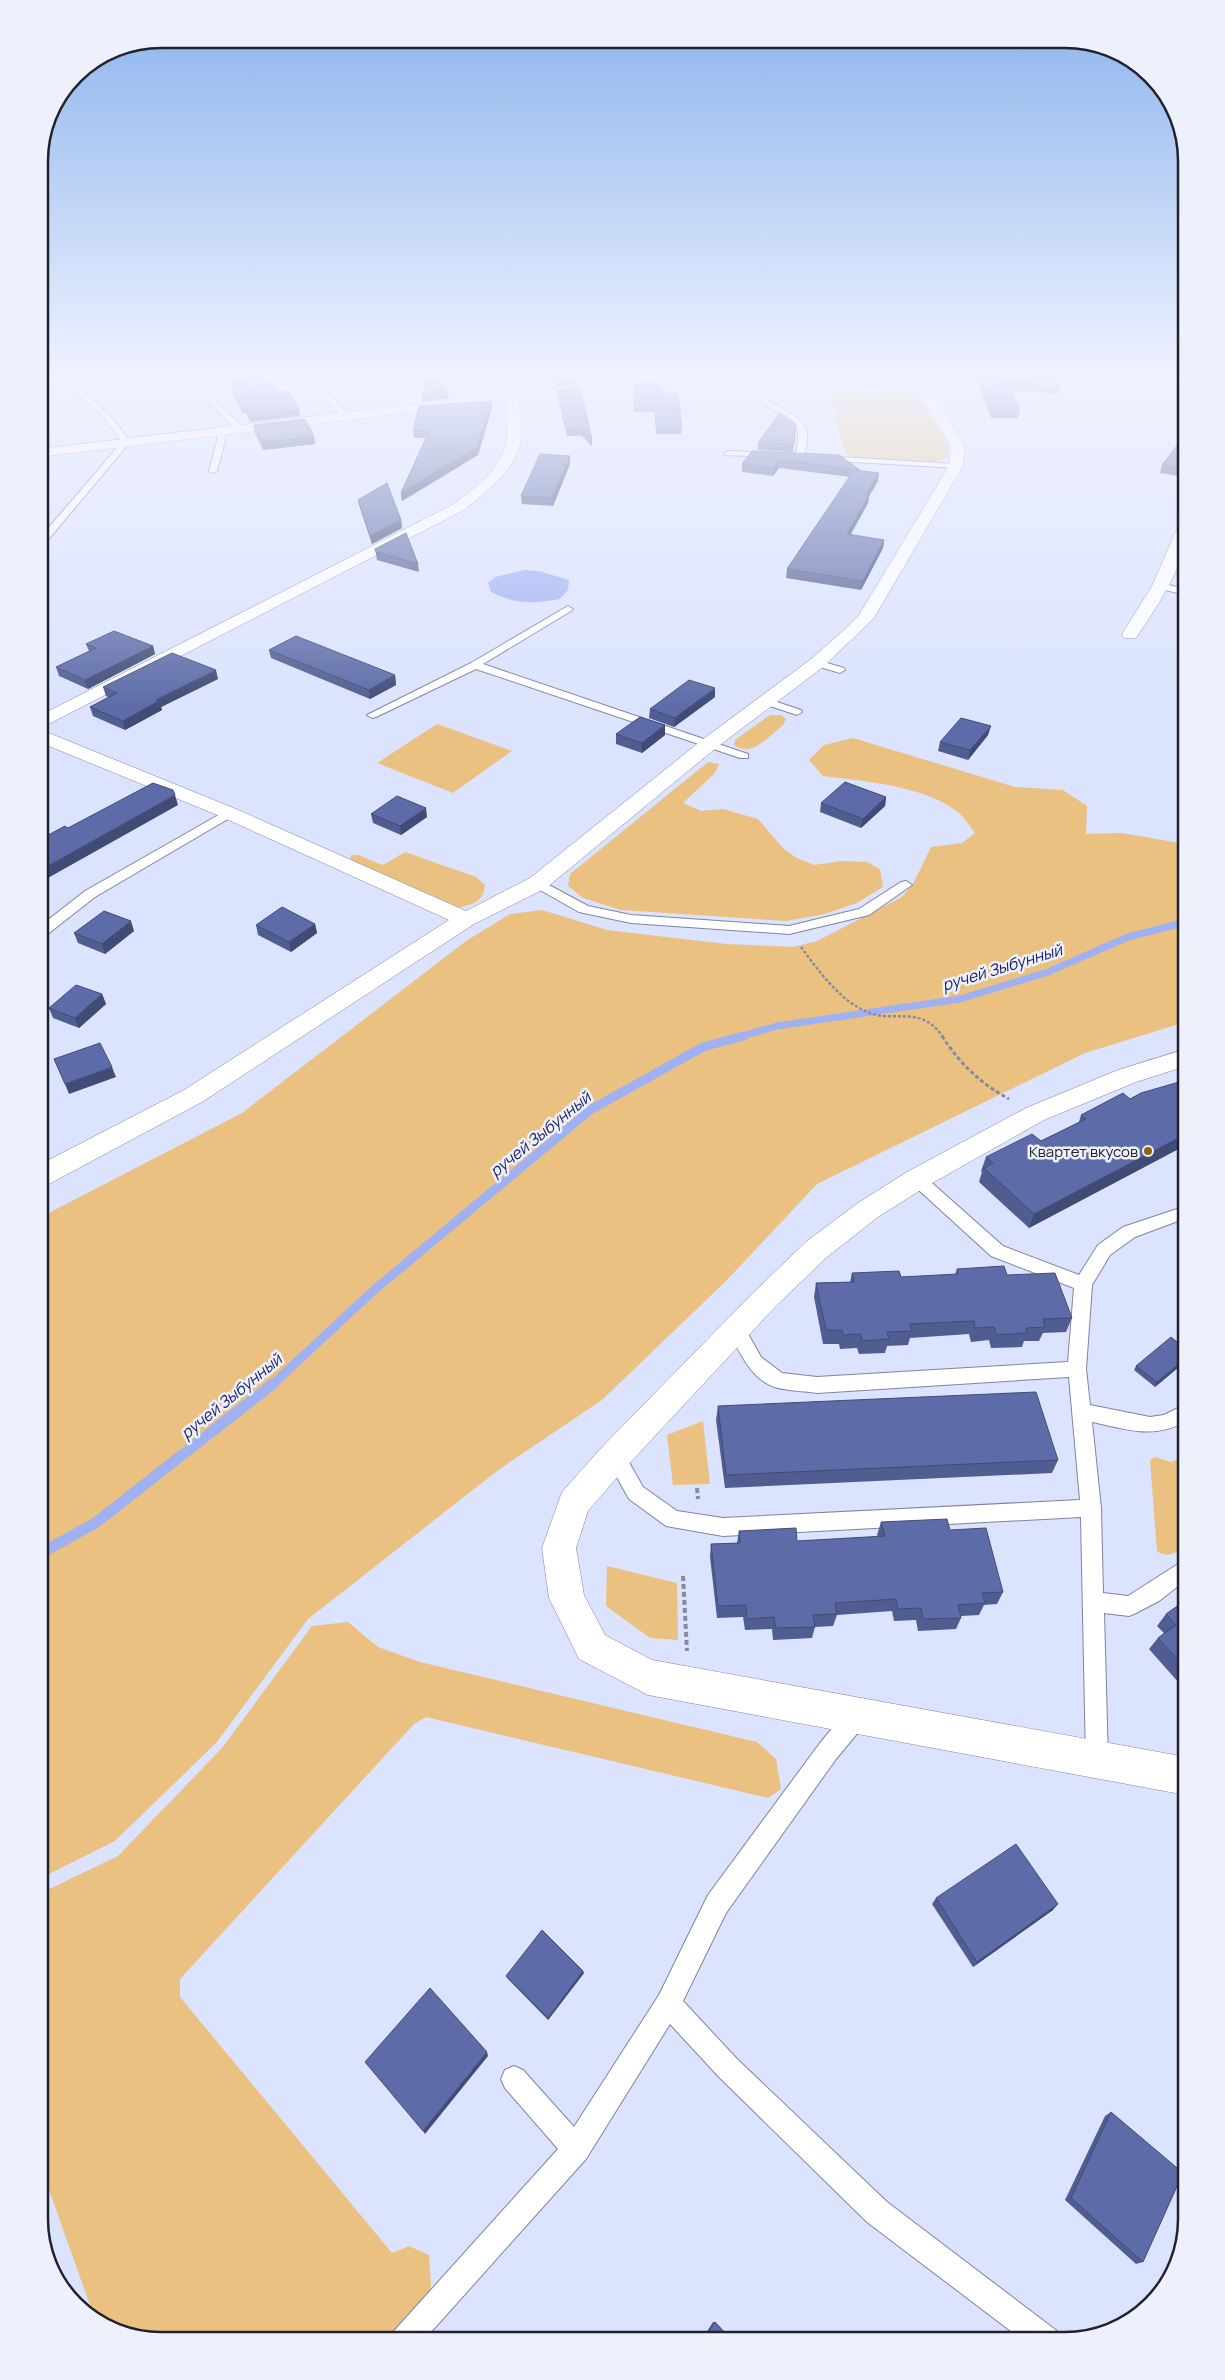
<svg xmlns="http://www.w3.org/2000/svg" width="1225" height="2380" viewBox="0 0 1225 2380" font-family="Manrope,sans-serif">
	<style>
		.green { fill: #ebc181 }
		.water { fill: #9fb1f2 }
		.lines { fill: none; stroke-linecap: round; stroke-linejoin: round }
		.stream-far2 { stroke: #9fb1f2; stroke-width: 7 }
		.stream-far1 { stroke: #9fb1f2; stroke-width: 9 }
		.stream { stroke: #9fb1f2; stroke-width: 11 }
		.lane-casing { stroke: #7e859e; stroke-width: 2 }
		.street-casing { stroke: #7e859e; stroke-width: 1 }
		.path-far2 { stroke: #868c9f; stroke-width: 2.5; stroke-dasharray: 3 2; stroke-linecap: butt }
		.path-far1 { stroke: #868c9f; stroke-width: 3; stroke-dasharray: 4 2.5; stroke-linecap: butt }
		.path { stroke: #868c9f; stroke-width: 4; stroke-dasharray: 5 3; stroke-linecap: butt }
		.lane { fill: #fff; fill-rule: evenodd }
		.street { fill: #fff; fill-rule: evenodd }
		.wall { fill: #505d90 }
		.shaded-wall { fill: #414c76 }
		.building { fill: #5d6ca8; stroke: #414c76 }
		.poi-dot { fill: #90640d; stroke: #eef1fc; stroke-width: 2 }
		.labels { text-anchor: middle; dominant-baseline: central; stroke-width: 5; stroke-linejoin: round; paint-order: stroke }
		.poi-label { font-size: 15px; fill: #20232d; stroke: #eef1fc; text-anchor: end }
		.water-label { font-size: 16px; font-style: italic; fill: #191f67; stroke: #eef1fc }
		.rim { fill: none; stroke: #20232d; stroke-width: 2.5 }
	</style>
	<rect width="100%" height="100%" fill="#dbe3fe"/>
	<path class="green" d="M856 391 906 392 919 397 949 446 947 458 932 462 853 457 845 453 831 397 839 393Z
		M770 715H781L786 719 783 725C769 736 752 758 734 745L735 740Z
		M437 724 512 751 453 793 377 763Z
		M853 738 1015 787 1063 790 1087 806 1086 834 1121 833 1186 844V1022L1085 1053 817 1184 727 1280 602 1400 501 1468 308 1619 217 1742 115 1841 39 1879V1218L242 1113 466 941 510 914 542 910 607 930 726 944 793 947 817 941 902 897 913 884 931 847 962 843 975 833C970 827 966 820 961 815 930 786 863 781 823 776L809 760 824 745Z
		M708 762 719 764 715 773 683 803 701 811 723 809 758 819 783 848 795 857 814 865 841 861 867 862 880 869 883 887 857 903 825 914 786 921 621 910 583 898 568 886 570 874Z
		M405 852 476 877 485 885C484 902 471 905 457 908L350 862 351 855H358L383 865Z
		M703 1421 710 1484 673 1485 667 1435Z
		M1186 1456V1545C1175 1553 1169 1559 1157 1551L1150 1460 1155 1457 1171 1462Z
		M607 1566 677 1583 678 1640 650 1638 606 1606Z
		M348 1622 378 1647 420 1662 757 1742 776 1759 781 1789 768 1798 426 1717 414 1724 180 1979V1997L392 2253 409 2246 429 2255 431 2286 417 2321 396 2341H153L96 2322 39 2162V1894L118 1856 222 1748 312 1626Z"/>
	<path class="water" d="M525 570 539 571 569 580 568 590 560 599C534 604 514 604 491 592L488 583 495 577Z"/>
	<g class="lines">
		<path class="stream-far2" d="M739 1037 777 1026 960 999 1048 972 1128 937 1186 922"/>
		<path class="stream-far1" d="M273 1384 374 1290 590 1110 703 1047 743 1036"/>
		<path class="stream" d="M39 1554 94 1524 274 1383"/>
		<defs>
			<path id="lane" d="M184 376H192L243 427V431H237Z
				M305 376H313L347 413V417H341Z
				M484 376H492L516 395 509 397Z
				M770 376H779L761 389V394C784 416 821 415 802 458L795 456C808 405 779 424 753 394L755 386Z
				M63 385C90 389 115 420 130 442L42 547 39 548V539L122 442C110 423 88 398 67 390 58 387 47 390 39 392V388Z
				M221 430 225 432V441L217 471 213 473 209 471 217 441V432Z
				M728 451 772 453 776 455 772 457 725 455 724 453Z
				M824 456 956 464 960 466 956 468 821 460V456Z
				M1160 583 1186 589V595L1157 588 1155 586Z
				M568 606 573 609 571 611 483 664 748 754V758H740L476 669 376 717 372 718 367 715 471 663Z
				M817 660 844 668 845 670 840 673 813 665 812 663Z
				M768 699 801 710 802 712 797 715 764 704V700Z
				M229 809 233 810 235 813 233 816 95 897 44 937 39 938V927L85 891Z
				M538 879 588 906 631 915 789 926 859 909 901 882 906 881 912 885 869 915 789 934 631 923 579 912 533 886 532 883 533 880Z
				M917 1173 923 1175 1003 1246 1079 1275 1098 1245 1123 1227 1186 1206V1218L1135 1237 1110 1255 1092 1285 1086 1369 1090 1405 1150 1417 1164 1415 1186 1404V1421C1154 1440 1126 1429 1092 1422L1101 1508 1103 1593 1128 1596 1186 1559V1580L1159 1601 1136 1613 1129 1616 1104 1613 1108 1761 1105 1769 1097 1772 1089 1769 1086 1761 1081 1517 723 1536 666 1526 629 1499 605 1456 608 1450 615 1448 622 1450 643 1487 677 1511 723 1518 1080 1500 1069 1377 817 1393C804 1391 791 1391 778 1388 752 1382 739 1351 728 1330L731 1325 737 1323 743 1325 761 1357 782 1373 817 1377 1068 1362 1074 1288 991 1256 911 1183 909 1179 911 1175Z
				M857 1705 865 1708 868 1716 865 1724 836 1759 726 1913 683 2001 737 2059 887 2202 1057 2331 1061 2341H1024L867 2222 719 2077 670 2024 586 2159 423 2341H389L394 2331 558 2149 505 2088 501 2079 505 2070 514 2066 523 2070 574 2127 659 1995 708 1895 820 1743 849 1708Z"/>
			<path id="street" d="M654 376H691L685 380 519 400C520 412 522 426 521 438 518 469 486 492 464 510L39 729V716L454 504C498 469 512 460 506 401L39 457V449Z
				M905 376H917L939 405 965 446 963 466 874 618 823 667 716 748 546 888 474 924 202 1102 49 1184 39 1187V1165L184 1090 449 920 222 817 39 742V729L236 809 466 911 530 878 702 740 811 659 844 630 859 615 949 466 951 446 927 406Z
				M1186 520C1189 561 1159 604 1136 638H1124L1122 634 1152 586 1179 524Z
				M1186 1049V1066L1136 1082 1044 1120 927 1186 878 1217 827 1257 774 1308 627 1466 588 1511 576 1548 584 1595 605 1635 652 1660 1186 1757V1795L648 1695 579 1659 549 1598 542 1548 562 1492 603 1446 754 1292 807 1241 858 1203 907 1172 1026 1108 1118 1070Z"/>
		</defs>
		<use href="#lane" class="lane-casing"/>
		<use href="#street" class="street-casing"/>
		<path class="path-far2" d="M801 947C818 970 837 997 863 1010 893 1026 919 1002 943 1037"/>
		<path class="path-far1" d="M942 1036C960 1064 980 1083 1009 1099"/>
		<path class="path" d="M697 1488 698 1499
			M683 1576 687 1651"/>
		<use href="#lane" class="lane"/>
		<use href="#street" class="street"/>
	</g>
	<path class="wall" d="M553 376H576L577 383 555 386Z
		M976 376H1005L1007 379 1063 376 1059 394 1011 390 1020 411 1018 418H991Z
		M635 381 682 427 681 434H656L655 412H634Z
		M557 390 592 439V446L582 436H567L558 397Z
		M233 392H278L300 416 250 422 246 413H243L235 400Z
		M491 401 492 408 478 455 402 501 401 493 426 438H414L413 431Z
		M254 425 314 436 315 444 263 450 255 433Z
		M796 425 793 452 758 450V443Z
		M1186 434V477L1160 473 1162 465Z
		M752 451 860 471 878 481 869 496 868 503 850 535 884 540 883 548 861 590 786 578 787 569 850 477 779 468 773 476 742 472V464Z
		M570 464 553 506 522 504 521 496Z
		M358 500 401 520 402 528 372 544 360 508Z
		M375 549 418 564 419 572 377 560Z
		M1186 607V624L1179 622 1182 613Z
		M86 644 153 646 155 654 88 689 59 676 56 667 89 651Z
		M269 650 395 675 396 685 370 699 271 658Z
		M218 679 161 707 162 710 125 730 93 716 90 707 108 697 106 696 103 687Z
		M715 697 674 727 649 718 650 709Z
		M616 734 665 735 642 753 616 744Z
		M988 735 968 760 938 751 940 742Z
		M886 797 885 806 861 828 820 812 821 803Z
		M371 814 427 817 401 835 373 823Z
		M315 924 317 933 291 952 258 935 256 925Z
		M134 931 105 954 78 943 74 933Z
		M102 994 106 1004 79 1028 53 1018 49 1008Z
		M1186 1080V1145L1029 1228 979 1182 982 1172 981 1171 986 1157 1041 1141 1079 1122 1081 1115Z
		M957 1269 1007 1275 1072 1318 1066 1332 1043 1333 1039 1341H1024L1022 1347 991 1348 989 1340 971 1342 969 1334 910 1338 908 1345 887 1346 885 1353 859 1354 857 1348 840 1349 839 1344H823L814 1297 816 1283 850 1282 852 1273 901 1277 955 1275Z
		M1186 1349V1361L1155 1387 1134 1370 1136 1366Z
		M718 1406 1058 1460 1052 1473 725 1488 716 1420Z
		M881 1522 950 1530 1003 1592 997 1604 984 1605 979 1615 961 1616V1618L956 1629 918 1631 916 1620 894 1621 892 1611 837 1615 833 1626 815 1627 812 1638 773 1640 772 1629 745 1630 743 1617 717 1618 710 1557 711 1544 737 1543 739 1531 797 1541 878 1537 877 1535Z
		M1186 1600V1691L1149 1649 1158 1638 1164 1633 1157 1626 1166 1614Z
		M936 1898 1053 1910 973 1967 932 1904Z
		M584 1973 548 2020 507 1978 506 1976Z
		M1186 1982V1992L1183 1989Z
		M1111 2112 1143 2262 1136 2264 1065 2200 1105 2116Z
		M713 2322H715L727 2335 752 2341H701Z"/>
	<path class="shaded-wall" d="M577 376V383L555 386V379Z
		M448 391 449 398 423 402 422 394Z
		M491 401 492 408 478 455 402 501 401 493Z
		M245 405 246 413H243L241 406Z
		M299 409 300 416 250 422 249 414Z
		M314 436 315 444 263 450 262 442Z
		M570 456V464L553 506 552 498Z
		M779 460V468L773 476 774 468Z
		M879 473 878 481 869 496 868 503 846 543 847 534 866 494Z
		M401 520 402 528 372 544 370 536Z
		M884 540 883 548 861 590 863 581Z
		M153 646 155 654 88 689 85 680Z
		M216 670 218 679 161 707 162 710 125 730 123 721 156 700Z
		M395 675 396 685 370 699 369 690Z
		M715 688V697L674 727 675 718Z
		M665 725V735L642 753V743Z
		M991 726 988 735 968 760 970 750Z
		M175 795 178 805 39 883V871Z
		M886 797 885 806 861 828 863 819Z
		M426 808 427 817 401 835 400 826Z
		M131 921 134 931 105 954 102 944Z
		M315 924 317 933 291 952 289 942Z
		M102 994 106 1004 79 1028 75 1018Z
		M112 1067 116 1077 69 1094 65 1084Z
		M1186 1134V1145L1029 1228 1034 1214Z
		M1186 1358V1361L1155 1387 1157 1382Z
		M1058 1904 1053 1910 973 1967 977 1962Z
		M583 1971 584 1973 548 2020V2018Z
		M487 2052 488 2056 425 2134 423 2131Z"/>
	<path class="building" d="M252 376H266L278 392 289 391 299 409 249 414 245 405 241 406 233 392 232 379Z
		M427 376H435L448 391 422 394Z
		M554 376H576L555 379Z
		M980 376H1005L1007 379 1010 376H1063L1060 387 1008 382 1020 411 992 410Z
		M651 379 667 394H678L682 427H656L655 405H634L635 381Z
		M580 387 592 439 582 428 566 429 557 390Z
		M491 401 477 447 401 493 429 431H413L419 406Z
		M780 413 796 425 794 444 758 443Z
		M305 419 314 436 262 442 254 425Z
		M1186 434V469L1162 465Z
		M752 451 839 455 860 470 779 460 774 468 742 464Z
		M540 454 570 456 552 498 521 496Z
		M854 470 879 473 866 494 869 495 847 534 884 540 863 581 787 569Z
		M387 483 401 520 370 536 358 500Z
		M406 533 418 564 376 552 375 549Z
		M1186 607V614L1182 613Z
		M114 631 153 646 85 680 56 667 96 648 86 644Z
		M296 636 395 675 369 690 269 650Z
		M172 653 216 670 156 700 159 701 123 721 90 707 117 693 103 687Z
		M689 680 715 688 675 718 650 709Z
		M640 717 665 725 642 743 616 734Z
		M961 718 991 726 970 750 940 742Z
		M845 782 886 797 863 819 821 803Z
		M153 783 173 790 175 795 39 871V840L65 826 68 828Z
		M397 796 426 808 400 826 371 814Z
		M282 907 315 924 289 942 256 925Z
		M104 911 131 921 102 944 74 933Z
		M76 985 102 994 75 1018 49 1008Z
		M100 1043 112 1067 65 1084 54 1059Z
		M1186 1080V1134L1034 1214 984 1168 993 1163 986 1157 1032 1134 1041 1141 1086 1119 1081 1115 1123 1093 1130 1099 1141 1093Z
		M1004 1266 1007 1275 1055 1273 1072 1318 1043 1319 1045 1327 1026 1328 1027 1333 996 1335 994 1327 975 1328 974 1321 910 1324 912 1331 887 1332 889 1339 862 1341 861 1334 843 1335 842 1330H826L816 1283 854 1282 852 1273 899 1271 901 1277 958 1274 957 1269Z
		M1171 1337 1186 1349V1358L1157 1382 1136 1366Z
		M1036 1392 1058 1460 726 1475 718 1406Z
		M947 1519 950 1530 986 1528 1003 1592 982 1593 985 1603 958 1605 961 1618 923 1619 921 1608 898 1609 896 1599 835 1603 837 1614 813 1615 815 1627 776 1628 774 1617 747 1619 746 1605 718 1606 711 1544 740 1543 739 1531 796 1528 797 1541 885 1536 881 1522Z
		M1186 1600V1669L1158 1638 1176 1625 1166 1614Z
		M1016 1844 1058 1904 977 1962 936 1898Z
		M542 1930 583 1971 548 2018 506 1976Z
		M430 1988 487 2052 423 2131 365 2062Z
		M1111 2112 1183 2173 1143 2262 1071 2198Z
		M715 2322 727 2335 743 2332 749 2336 752 2341H702Z"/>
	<linearGradient id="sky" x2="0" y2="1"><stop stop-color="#8bb3ec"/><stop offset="0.53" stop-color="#eff2ff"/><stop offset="1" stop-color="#eff2ff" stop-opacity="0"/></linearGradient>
	<rect width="1225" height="709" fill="url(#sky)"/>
	<circle class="poi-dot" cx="1148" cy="1151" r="5"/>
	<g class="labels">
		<g class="poi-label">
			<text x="1138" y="1151">Квартет вкусов</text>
		</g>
		<g class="water-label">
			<text transform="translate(1002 967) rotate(-17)">ручей Зыбунный</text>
			<text transform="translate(540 1134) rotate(-39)">ручей Зыбунный</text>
			<text transform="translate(231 1396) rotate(-39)">ручей Зыбунный</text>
		</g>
	</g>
	<path d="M0 0H1225V2380H0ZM161 48H1065A113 113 0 0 1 1178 161V2219A113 113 0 0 1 1065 2332H161A113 113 0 0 1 48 2219V161A113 113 0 0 1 161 48Z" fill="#eef1fc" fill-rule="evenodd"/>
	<path class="rim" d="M161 48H1065A113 113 0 0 1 1178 161V2219A113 113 0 0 1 1065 2332H161A113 113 0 0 1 48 2219V161A113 113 0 0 1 161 48Z"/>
</svg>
